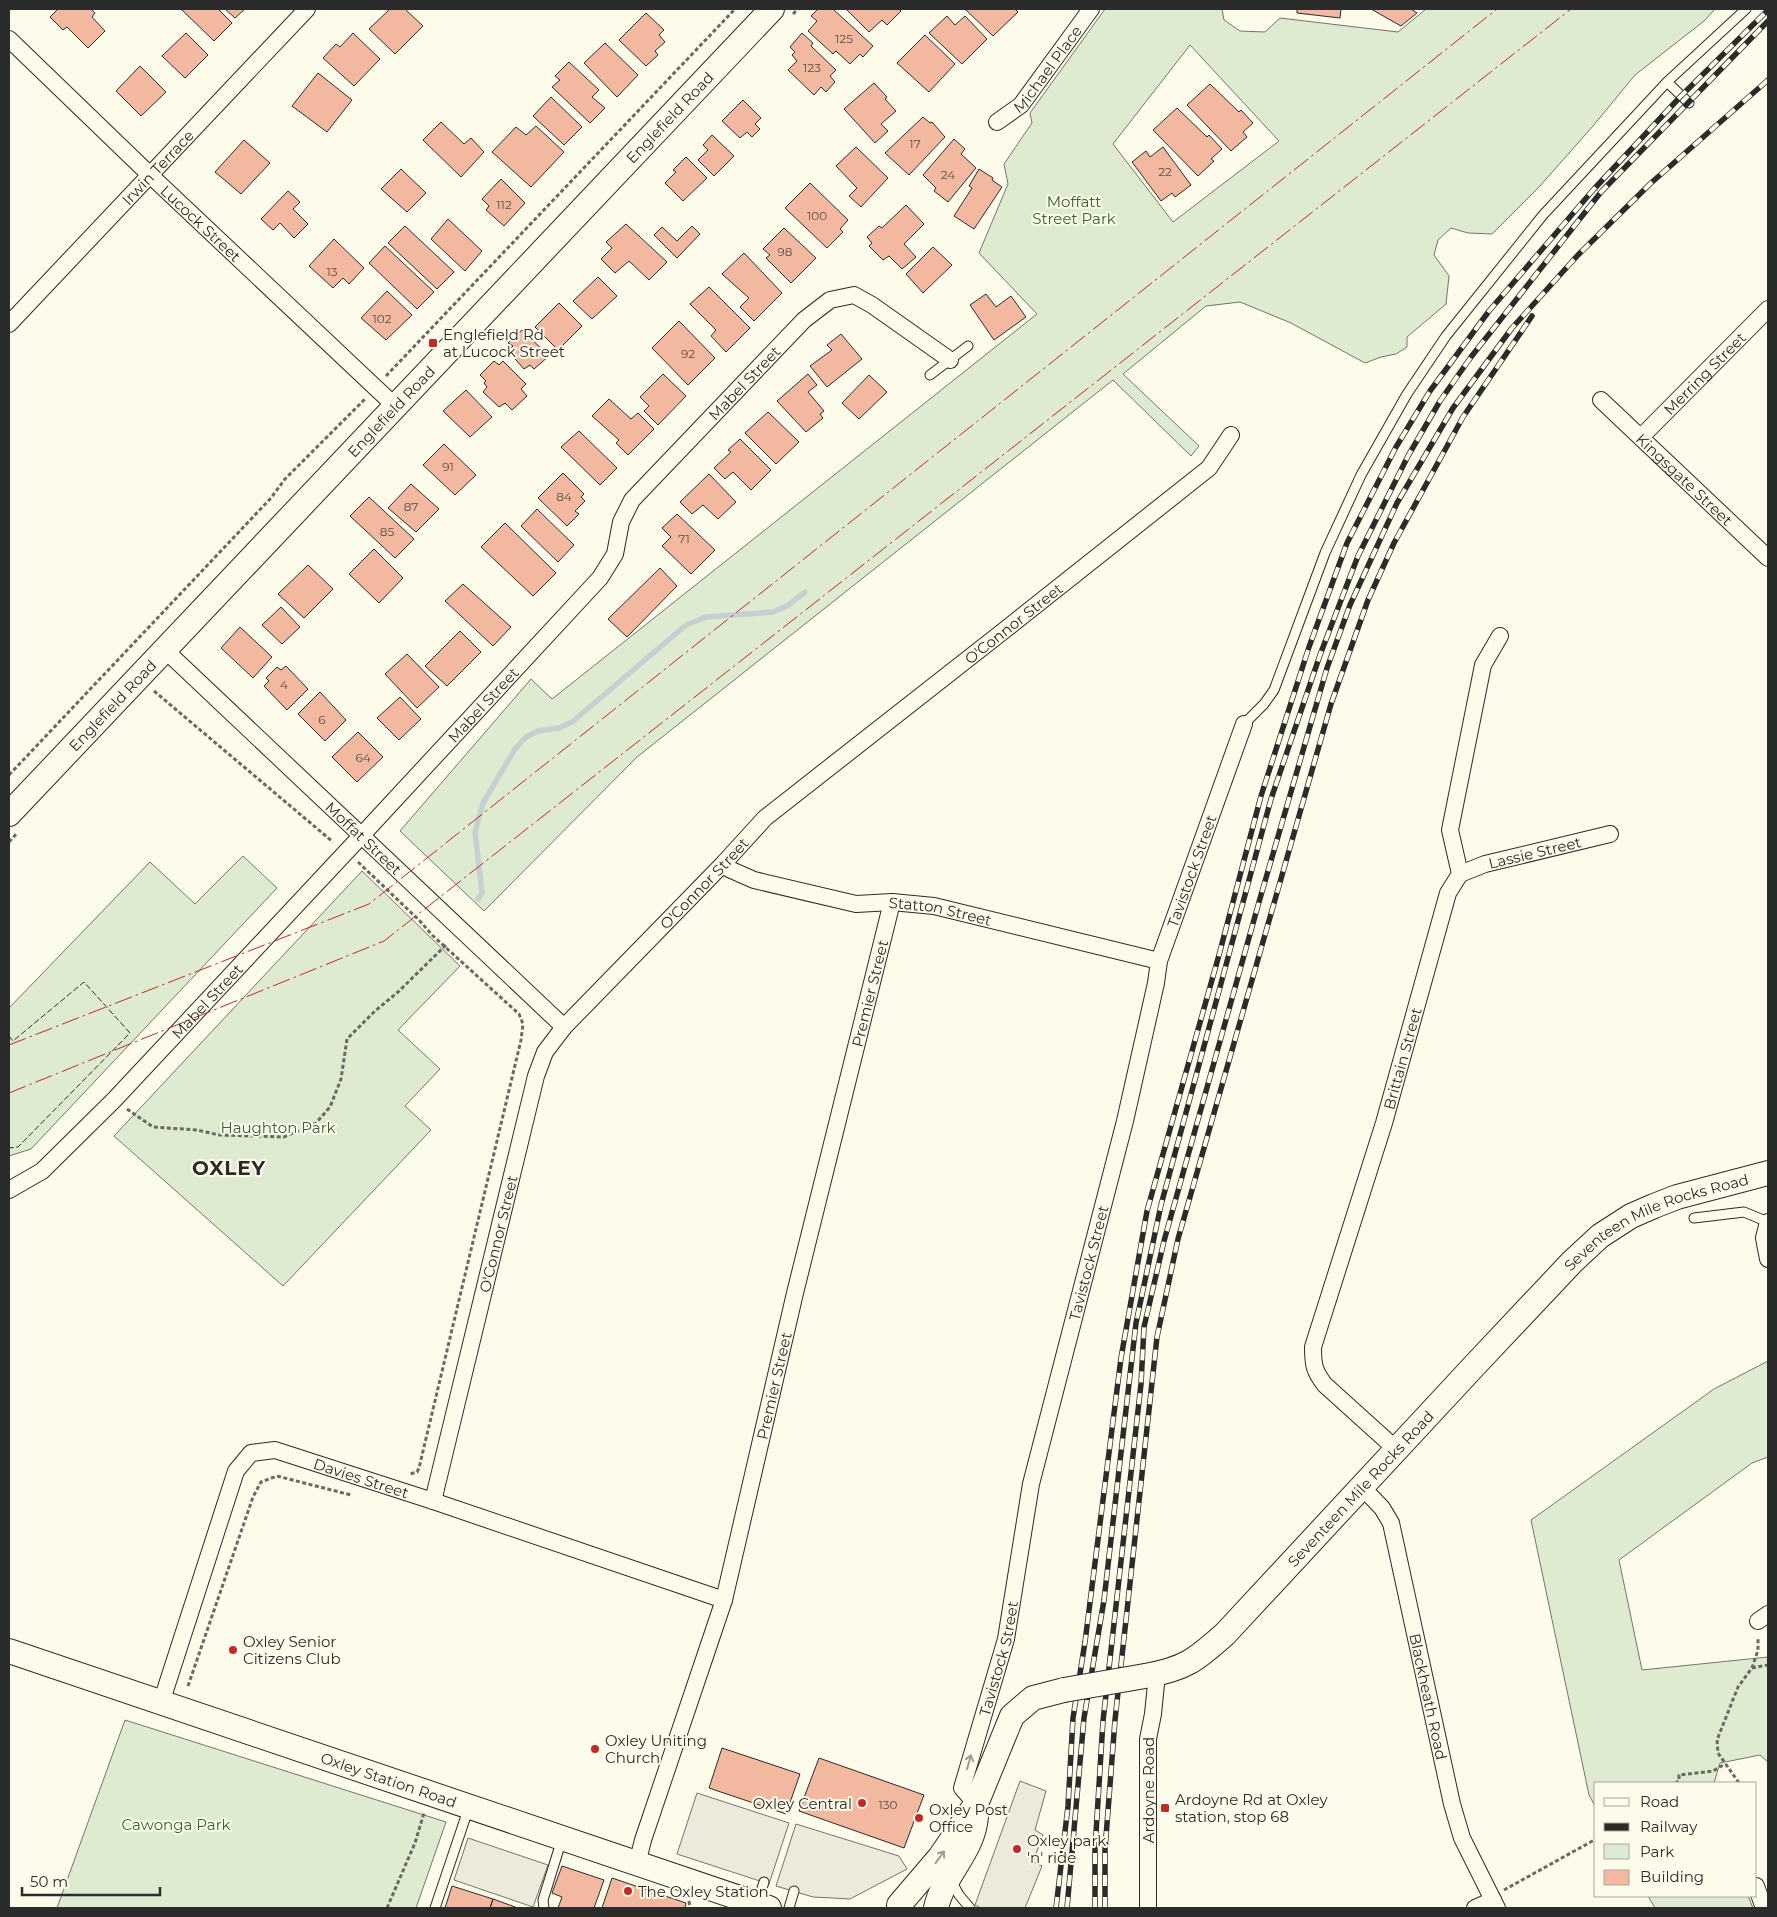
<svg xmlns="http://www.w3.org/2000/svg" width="1777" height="1917" viewBox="0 0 1777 1917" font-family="Montserrat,sans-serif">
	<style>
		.green { fill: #deebd1; stroke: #74746e; fill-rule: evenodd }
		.parking { fill: #eceadb; stroke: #74746e }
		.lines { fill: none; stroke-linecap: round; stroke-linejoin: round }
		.stream { stroke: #c7d0d0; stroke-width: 5.5 }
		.building { fill: #f2b8a0; stroke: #2b2b2b }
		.service-casing { stroke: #2b2b2b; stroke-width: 11 }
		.minor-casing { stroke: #2b2b2b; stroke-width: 18 }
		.secondary-casing { stroke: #2b2b2b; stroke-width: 26 }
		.path { stroke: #6a6964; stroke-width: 3; stroke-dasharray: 4 2.5; stroke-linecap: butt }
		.service { stroke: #fdfbea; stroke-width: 9 }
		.minor { stroke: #fdfbea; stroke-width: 16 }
		.secondary { stroke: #fdfbea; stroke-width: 24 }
		.rail-casing { stroke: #2b2b2b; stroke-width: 5.5 }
		.rail { stroke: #fdfbea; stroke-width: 4; stroke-dasharray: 11; stroke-linecap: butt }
		.secondary-bridge-casing { stroke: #2b2b2b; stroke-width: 26; stroke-linecap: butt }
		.secondary-bridge { stroke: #fdfbea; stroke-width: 24 }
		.fence { stroke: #2b2b2b; stroke-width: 1; stroke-dasharray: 6 2.5; stroke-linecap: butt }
		.power { stroke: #c62828; stroke-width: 1; stroke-dasharray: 18 4 2.5 4; stroke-linecap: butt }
		.oneway { stroke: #9e9d94 }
		.poi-dot { fill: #c62828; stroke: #fdfbea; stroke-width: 2 }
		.labels { text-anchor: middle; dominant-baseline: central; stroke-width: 4; stroke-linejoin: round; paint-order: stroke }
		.number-label { font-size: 12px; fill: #5d4e48 }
		.street-label { font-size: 15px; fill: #2b2b2b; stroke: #fdfbea }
		.park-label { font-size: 15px; fill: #34623c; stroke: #fdfbea }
		.poi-label { font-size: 15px; fill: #2b2b2b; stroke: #fdfbea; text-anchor: start }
		.district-label { font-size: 20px; font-weight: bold; letter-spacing: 1px; fill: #2b2b2b; stroke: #fdfbea }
	</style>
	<rect width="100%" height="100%" fill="#fdfbea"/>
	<path class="green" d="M1105 9H1222L1224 20 1240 31 1265 32 1280 18 1398 32 1426 9H1715L1704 21 1635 75 1593 126 1539 187 1492 234 1468 233 1451 228 1438 240 1434 255 1449 276 1446 304 1407 337V347L1396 354 1381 357 1365 363 1291 323 1240 302 1206 306 1123 374 1199 446 1191 456 1113 380 637 757 484 911 400 831 531 679 552 699 1037 314 979 253 1008 184 1004 164 1032 123 1030 113ZM1190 45 1279 141 1173 222 1113 144Z
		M243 856 277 888 31 1149 9 1156V1008L150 862 195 904Z
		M362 871 460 966 398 1030 440 1069 405 1106 431 1130 283 1286 114 1136Z
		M1768 1361V1457L1752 1463 1619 1560 1642 1670 1768 1657V1762L1760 1755 1720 1763 1714 1783H1596V1808L1589 1795 1531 1520 1714 1389Z
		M125 1720 446 1822 416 1908H57Z
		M1648 1896H1748L1753 1908H1655Z"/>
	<path class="parking" d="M1020 1781 1046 1791 1035 1830 1043 1835 1033 1862 1042 1866 1025 1908H981L975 1905Z
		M697 1793 789 1823 769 1884 677 1854Z
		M796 1824 899 1856 907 1869 850 1899 813 1897 776 1886Z
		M468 1838 548 1865 533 1907 454 1880Z"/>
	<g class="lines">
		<path class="stream" d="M478 899 482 893 475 832 483 803 515 749 526 737 538 731 559 728 572 722 686 625 706 617 773 612 787 606 805 592"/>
	</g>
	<path class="building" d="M58 9H91L95 13 92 17 105 31 88 48 67 27 63 30 50 17Z
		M181 9H218L232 23 214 41Z
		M225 9H245L235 18Z
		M390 9H405L423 26 395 54 369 29Z
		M818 9H833L873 46 863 57 860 54 850 64 836 51 833 54 808 31 817 21 811 16Z
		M846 9H899L901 11 887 25 882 20 869 32Z
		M965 9H1015L1018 12 993 36Z
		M1297 9H1341L1340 18 1297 13Z
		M1371 9H1411L1417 13 1401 26Z
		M646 13 664 30 659 35 665 42 655 51 658 55 646 66 619 40Z
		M947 16 955 25 965 16 987 39 962 64 929 33Z
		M186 33 208 55 185 78 162 56Z
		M353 33 380 59 354 86 323 58 336 44 340 47Z
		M802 33 813 43 811 46 836 70 830 76 835 82 826 92 821 87 814 95 788 70 797 61 792 55 795 52 790 47Z
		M925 35 955 64 929 92 897 63Z
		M605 43 638 75 617 97 584 63Z
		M569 62 599 90 592 97 605 108 590 123 552 87 560 80 555 76Z
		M140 66 166 92 141 116 116 91Z
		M318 73 352 100 327 132 292 106Z
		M874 83 887 97 885 99 896 111 881 124 888 131 875 143 844 109Z
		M1210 84 1239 112 1241 110 1253 123 1243 132 1247 137 1231 151 1187 105Z
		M551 97 582 127 564 145 533 116Z
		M743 100 761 118 755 124 760 129 752 137 747 132 740 138 722 121Z
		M1177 108 1207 137 1209 135 1222 149 1211 159 1214 161 1198 176 1153 130Z
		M923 117 930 123 932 122 945 137 909 175 885 153Z
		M441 122 464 144 471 138 484 152 461 177 423 140Z
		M536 126 564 152 531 187 492 152 516 127 526 135Z
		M712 135 734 156 714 176 698 160 708 150 703 145Z
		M954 139 965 149 961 154 976 168 948 202 934 191 936 188 923 175Z
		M244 140 270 163 241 194 215 172Z
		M856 147 888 178 861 207 849 196 857 188 836 166Z
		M1163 147 1191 185 1175 197 1172 193 1161 201 1132 162 1146 151 1150 157Z
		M686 157 707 178 683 201 665 183 676 172 673 170Z
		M401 169 426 193 407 212 381 189Z
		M979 169 993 178 992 180 1002 187 974 229 954 216 972 188 969 186Z
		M501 179 525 203 504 226 486 210 489 206 482 199Z
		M810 183 848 220 840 229 843 232 827 248 785 208Z
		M288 191 300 202 293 209 308 224 294 238 280 223 273 230 261 219Z
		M906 205 924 224 904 244 916 257 902 269 889 256 883 260 869 246 872 243 867 237 879 226 882 228Z
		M448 219 482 251 465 271 431 239Z
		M626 224 667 262 649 280 629 261 615 273 601 259 612 248 606 242Z
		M405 226 454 272 437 289 388 243Z
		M692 226 700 234 677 258 654 235 662 227 677 241Z
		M784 228 816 258 791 283 766 258 770 255 763 249Z
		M334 239 364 268 349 284 343 278 333 288 309 266Z
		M385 246 434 292 417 309 369 263Z
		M933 247 952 265 923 293 906 274Z
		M744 253 782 293 754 321 740 307 749 298 722 274Z
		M598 277 617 296 592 319 573 301Z
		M709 287 750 328 726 352 711 336 716 330 690 304Z
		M387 291 412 315 386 340 361 318Z
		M986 294 996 307 1011 296 1026 317 994 340 970 305Z
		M559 303 582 326 558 350 535 327Z
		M679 321 715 358 688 385 652 348Z
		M522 330 549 356 534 369 530 365 524 369 508 351 513 346 508 343Z
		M841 334 862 359 827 387 810 366 832 350 827 345Z
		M494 361 499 365 503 361 526 384 521 389 527 396 512 410 505 403 499 407 483 392 487 387 484 383 486 381 480 375Z
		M663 374 686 396 658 425 644 411 649 406 640 397Z
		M808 374 817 385 808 392 824 411 820 414 823 418 806 432 777 401Z
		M869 375 887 392 859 419 842 403Z
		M466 390 492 417 470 437 443 411Z
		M609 399 631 419 638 413 654 429 628 455 616 443 619 440 592 416Z
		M768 412 799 442 776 464 745 433Z
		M579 431 617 468 600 485 561 447Z
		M740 439 771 470 751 490 733 472 725 479 714 468 731 452 728 450Z
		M444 444 476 475 455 495 423 465Z
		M563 473 584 494 581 497 585 501 575 511 579 514 567 526 538 498Z
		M709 474 736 502 718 519 703 505 692 514 680 502Z
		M411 484 439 509 416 532 388 508Z
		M369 497 414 539 395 558 350 516Z
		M537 509 574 545 558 562 521 526Z
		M677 514 715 550 691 574 662 546 671 537 662 528Z
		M505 523 556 573 533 596 481 547Z
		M374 549 403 578 379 603 349 574Z
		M308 565 333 589 304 618 278 594Z
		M660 568 677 586 627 637 608 619Z
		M463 584 511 627 493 646 445 601Z
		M281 607 300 627 282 644 262 625Z
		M240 627 272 657 253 678 221 648Z
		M460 631 481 652 447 686 425 666Z
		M407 654 439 687 417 708 385 674Z
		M286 666 308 689 287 710 264 686 269 681 266 678 277 667 281 670Z
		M320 692 346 720 325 741 298 714Z
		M400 697 421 719 399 740 377 718Z
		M358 732 383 757 357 782 332 757Z
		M722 1748 800 1774 786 1814 709 1788Z
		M819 1758 924 1795 904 1848 799 1811Z
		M562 1866 604 1880 594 1908H558L562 1897 552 1893Z
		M612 1878 686 1903 685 1908H602Z
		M452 1886 493 1899 490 1908H445Z
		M493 1899 518 1908H490Z"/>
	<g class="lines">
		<defs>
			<path id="service" d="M1667 82 1689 103
				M930 375 968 346
				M1244 724 1264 704 1274 690 1325 553 1361 475 1407 394 1446 336 1543 215 1667 82 1746 9
				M1694 1218 1744 1212 1768 1222
				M951 1880 959 1895 970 1908
				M757 1904 764 1882
				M435 1908 469 1807
				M544 1908 543 1900 562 1839
				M789 1908 794 1891"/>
			<g id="minor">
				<path id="s1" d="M9 39 150 175 395 406"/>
				<path id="s2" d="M997 122 1021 105 1091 9"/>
				<path id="s3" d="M9 324 307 9"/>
				<path id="s4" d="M1601 400 1768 558"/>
				<path id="s5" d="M1641 437 1768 309"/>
				<path id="s6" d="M164 649 564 1027"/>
				<path id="s7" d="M724 863 729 869 754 880 856 904 892 902 934 906 1159 961"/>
				<path id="s8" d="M1460 874 1485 864 1610 834"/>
				<path id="s9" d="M9 1190 42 1171 114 1100 362 835 600 578 615 554 621 522 632 500 804 320 830 300 854 295 872 305 950 360"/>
				<path d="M1768 1222 1764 1238 1768 1259"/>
				<path id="s10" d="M1397 1450 1325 1385C1314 1371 1313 1365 1313 1347L1384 1123 1448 893 1460 874 1450 830 1483 665 1500 636"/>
				<path id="s11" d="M1362 1487 1382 1508 1391 1523 1452 1804 1462 1838 1497 1908"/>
				<path id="s12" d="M433 1501 536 1076 545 1052 564 1027 724 863 765 818 1006 629 1209 468 1231 435"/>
				<path d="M1758 1621 1768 1614"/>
				<path id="s13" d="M161 1703 236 1471 251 1453 275 1450 433 1501 724 1600"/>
				<path id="s14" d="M976 1804 962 1788 1006 1639 1031 1484 1125 1121 1156 983 1159 961 1244 724"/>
				<path id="s15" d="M637 1864 643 1840 724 1600 795 1293 892 902"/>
				<path d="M1756 1886 1764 1908"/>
				<path id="s16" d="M1148 1908V1739L1153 1714 1157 1674"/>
				<path d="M1475 1908 1493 1900"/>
			</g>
			<g id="secondary">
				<path id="s17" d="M9 814 772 9"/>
				<path id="s18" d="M9 1651 769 1908"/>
				<path id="s19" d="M1145 1676C1185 1669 1196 1660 1225 1634L1474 1366 1572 1262 1600 1236 1631 1216 1654 1206 1677 1197 1768 1173"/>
				<path d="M899 1905 940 1857 976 1804 1012 1716 1033 1698 1064 1690"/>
				<path d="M936 1908C943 1875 974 1851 976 1816"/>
			</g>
		</defs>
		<use href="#service" class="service-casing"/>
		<use href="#minor" class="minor-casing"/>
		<use href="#secondary" class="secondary-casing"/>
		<path class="path" d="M793 14 798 9
			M386 376 735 9
			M154 691 333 842
			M9 775 271 498 285 479 365 399
			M9 842 17 833
			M358 862 420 921 432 935 519 1014 523 1024 521 1040 419 1468 417 1472 410 1474
			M127 1109 153 1127 197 1130 219 1135 284 1137 316 1123 330 1107 341 1079 347 1039 375 1011 398 992 446 945
			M1752 1668 1768 1665
			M188 1686 253 1497 261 1482 277 1476 351 1495
			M1675 1783 1679 1781V1775L1713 1771 1725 1764
			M1739 1783 1718 1753 1717 1740 1738 1687 1752 1668 1758 1650V1638
			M1504 1890 1596 1839
			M689 1901 690 1908
			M387 1908 415 1843 424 1813"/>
		<use href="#service" class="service"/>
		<use href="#minor" class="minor"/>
		<use href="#secondary" class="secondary"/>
		<defs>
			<path id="rail" d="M1056 1908 1068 1806 1073 1718 1085 1642 1121 1358 1147 1211 1219 955 1261 796 1309 647 1347 543 1396 447 1430 391 1489 311 1594 189 1681 96 1768 10
				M1067 1908 1084 1718 1104 1600 1136 1323 1161 1205 1271 799 1320 655 1358 556 1408 456 1440 401 1471 357 1601 192 1768 21
				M1095 1908V1849L1103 1721 1141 1384 1144 1327 1164 1241 1259 902 1327 668 1350 605 1397 503 1453 408 1512 328 1578 255 1651 183 1768 80
				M1105 1908V1850L1115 1720 1157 1337 1178 1239 1331 704 1368 600 1394 543 1463 417 1532 316"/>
		</defs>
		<use href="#rail" class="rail-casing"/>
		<use href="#rail" class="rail"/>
		<defs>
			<path id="secondary-bridge" d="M1064 1690 1145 1676"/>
		</defs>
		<use href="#secondary-bridge" class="secondary-bridge-casing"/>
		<use href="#secondary-bridge" class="secondary-bridge"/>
		<path class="fence" d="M9 1036 13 1041 84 982 130 1033 18 1147 9 1148"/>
		<path class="power" d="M9 1045 369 904 1497 9
			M9 1093 384 941 1571 9"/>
	</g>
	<defs><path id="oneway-shaft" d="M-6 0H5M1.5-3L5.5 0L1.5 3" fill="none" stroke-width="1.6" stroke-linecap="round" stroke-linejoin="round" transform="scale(1.25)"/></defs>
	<g class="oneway">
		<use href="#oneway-shaft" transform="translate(969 1762) rotate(-74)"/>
		<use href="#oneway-shaft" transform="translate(940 1857) rotate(-54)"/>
	</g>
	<g class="poi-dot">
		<rect x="428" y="338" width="10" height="10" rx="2.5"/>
		<circle cx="233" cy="1650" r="5"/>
		<circle cx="595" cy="1749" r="5"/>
		<circle cx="862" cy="1803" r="5"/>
		<rect x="1160" y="1803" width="10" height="10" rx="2.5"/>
		<circle cx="919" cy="1818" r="5"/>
		<circle cx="1017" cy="1849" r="5"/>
		<circle cx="628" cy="1891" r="5"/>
	</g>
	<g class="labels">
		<g class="number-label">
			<text x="844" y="38">125</text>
			<text x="812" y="67">123</text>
			<text x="915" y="143">17</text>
			<text x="1165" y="171">22</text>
			<text x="948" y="174">24</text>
			<text x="504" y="204">112</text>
			<text x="817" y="215">100</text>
			<text x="785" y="251">98</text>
			<text x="332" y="271">13</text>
			<text x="382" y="318">102</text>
			<text x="688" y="353">92</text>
			<text x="448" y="466">91</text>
			<text x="564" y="496">84</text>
			<text x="411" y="506">87</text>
			<text x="387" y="531">85</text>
			<text x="684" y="538">71</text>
			<text x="284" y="684">4</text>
			<text x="322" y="719">6</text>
			<text x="363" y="757">64</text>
			<text x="888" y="1804">130</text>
		</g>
		<g class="street-label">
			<text stroke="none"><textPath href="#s2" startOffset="74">Michael Place</textPath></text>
			<text stroke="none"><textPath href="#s17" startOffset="960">Englefield Road</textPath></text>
			<text stroke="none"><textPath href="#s3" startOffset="216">Irwin Terrace</textPath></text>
			<text stroke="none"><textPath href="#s1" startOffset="266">Lucock Street</textPath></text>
			<text stroke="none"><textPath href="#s5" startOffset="90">Merring Street</textPath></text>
			<text stroke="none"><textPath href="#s9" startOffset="1100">Mabel Street</textPath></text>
			<text stroke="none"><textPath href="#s17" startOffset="555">Englefield Road</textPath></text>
			<text stroke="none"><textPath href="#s4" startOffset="115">Kingsgate Street</textPath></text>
			<text stroke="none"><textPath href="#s12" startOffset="1100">O'Connor Street</textPath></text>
			<text stroke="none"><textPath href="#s17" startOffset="150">Englefield Road</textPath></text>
			<text stroke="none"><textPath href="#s9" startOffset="680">Mabel Street</textPath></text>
			<text stroke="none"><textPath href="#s6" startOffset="275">Moffat Street</textPath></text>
			<text stroke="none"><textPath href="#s8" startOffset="78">Lassie Street</textPath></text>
			<text stroke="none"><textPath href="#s14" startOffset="968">Tavistock Street</textPath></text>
			<text stroke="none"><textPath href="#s12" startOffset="695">O'Connor Street</textPath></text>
			<text stroke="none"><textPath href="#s7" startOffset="225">Statton Street</textPath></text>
			<text stroke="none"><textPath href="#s15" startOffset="902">Premier Street</textPath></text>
			<text stroke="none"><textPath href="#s9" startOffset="275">Mabel Street</textPath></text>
			<text stroke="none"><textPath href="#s10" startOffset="440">Brittain Street</textPath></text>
			<text stroke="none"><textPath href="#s19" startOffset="696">Seventeen Mile Rocks Road</textPath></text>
			<text stroke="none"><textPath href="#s12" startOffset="275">O'Connor Street</textPath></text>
			<text stroke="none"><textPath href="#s14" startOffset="562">Tavistock Street</textPath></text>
			<text stroke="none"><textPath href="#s15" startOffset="498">Premier Street</textPath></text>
			<text stroke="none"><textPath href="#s13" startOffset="382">Davies Street</textPath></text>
			<text stroke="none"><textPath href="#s19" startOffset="291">Seventeen Mile Rocks Road</textPath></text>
			<text stroke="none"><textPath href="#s14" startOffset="156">Tavistock Street</textPath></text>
			<text stroke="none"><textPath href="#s11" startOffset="224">Blackheath Road</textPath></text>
			<text stroke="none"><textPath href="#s18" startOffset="401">Oxley Station Road</textPath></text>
			<text stroke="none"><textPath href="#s16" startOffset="118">Ardoyne Road</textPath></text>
		</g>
		<g class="park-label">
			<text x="1074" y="201">Moffatt<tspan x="1074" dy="17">Street Park</tspan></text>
			<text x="278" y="1127">Haughton Park</text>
			<text x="176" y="1824">Cawonga Park</text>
		</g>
		<g class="poi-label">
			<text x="443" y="334">Englefield Rd<tspan x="443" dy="17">at Lucock Street</tspan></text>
			<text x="243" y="1641">Oxley Senior<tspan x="243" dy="17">Citizens Club</tspan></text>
			<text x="605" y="1740">Oxley Uniting<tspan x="605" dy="17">Church</tspan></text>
			<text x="1175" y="1799">Ardoyne Rd at Oxley<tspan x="1175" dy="17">station, stop 68</tspan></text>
			<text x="852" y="1803" text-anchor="end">Oxley Central</text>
			<text x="929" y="1809">Oxley Post<tspan x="929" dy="17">Office</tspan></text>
			<text x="1027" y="1840">Oxley park<tspan x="1027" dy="17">'n' ride</tspan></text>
			<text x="638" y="1891">The Oxley Station</text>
		</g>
		<g class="district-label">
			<text x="229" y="1168">OXLEY</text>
		</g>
	</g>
	<rect width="1777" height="1917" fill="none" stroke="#2b2b2b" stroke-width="20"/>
	<rect x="1594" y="1782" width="162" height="115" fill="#fdfbea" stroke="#a9a89e"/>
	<rect x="1604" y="1798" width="25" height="8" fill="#fdfbea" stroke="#a9a89e"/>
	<text x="1640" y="1807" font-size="15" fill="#2b2b2b">Road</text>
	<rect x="1604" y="1823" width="25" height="8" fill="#2b2b2b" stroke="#a9a89e"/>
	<text x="1640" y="1832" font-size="15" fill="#2b2b2b">Railway</text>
	<rect x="1604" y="1844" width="25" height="15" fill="#deebd1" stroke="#a9a89e"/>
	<text x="1640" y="1857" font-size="15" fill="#2b2b2b">Park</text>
	<rect x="1604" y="1870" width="25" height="15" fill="#f2b8a0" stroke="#a9a89e"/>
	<text x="1640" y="1882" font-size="15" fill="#2b2b2b">Building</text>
	<path d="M22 1887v8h138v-8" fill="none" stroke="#2b2b2b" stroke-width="2.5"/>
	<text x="30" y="1887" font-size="15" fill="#2b2b2b" stroke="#fdfbea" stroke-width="4" paint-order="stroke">50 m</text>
</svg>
